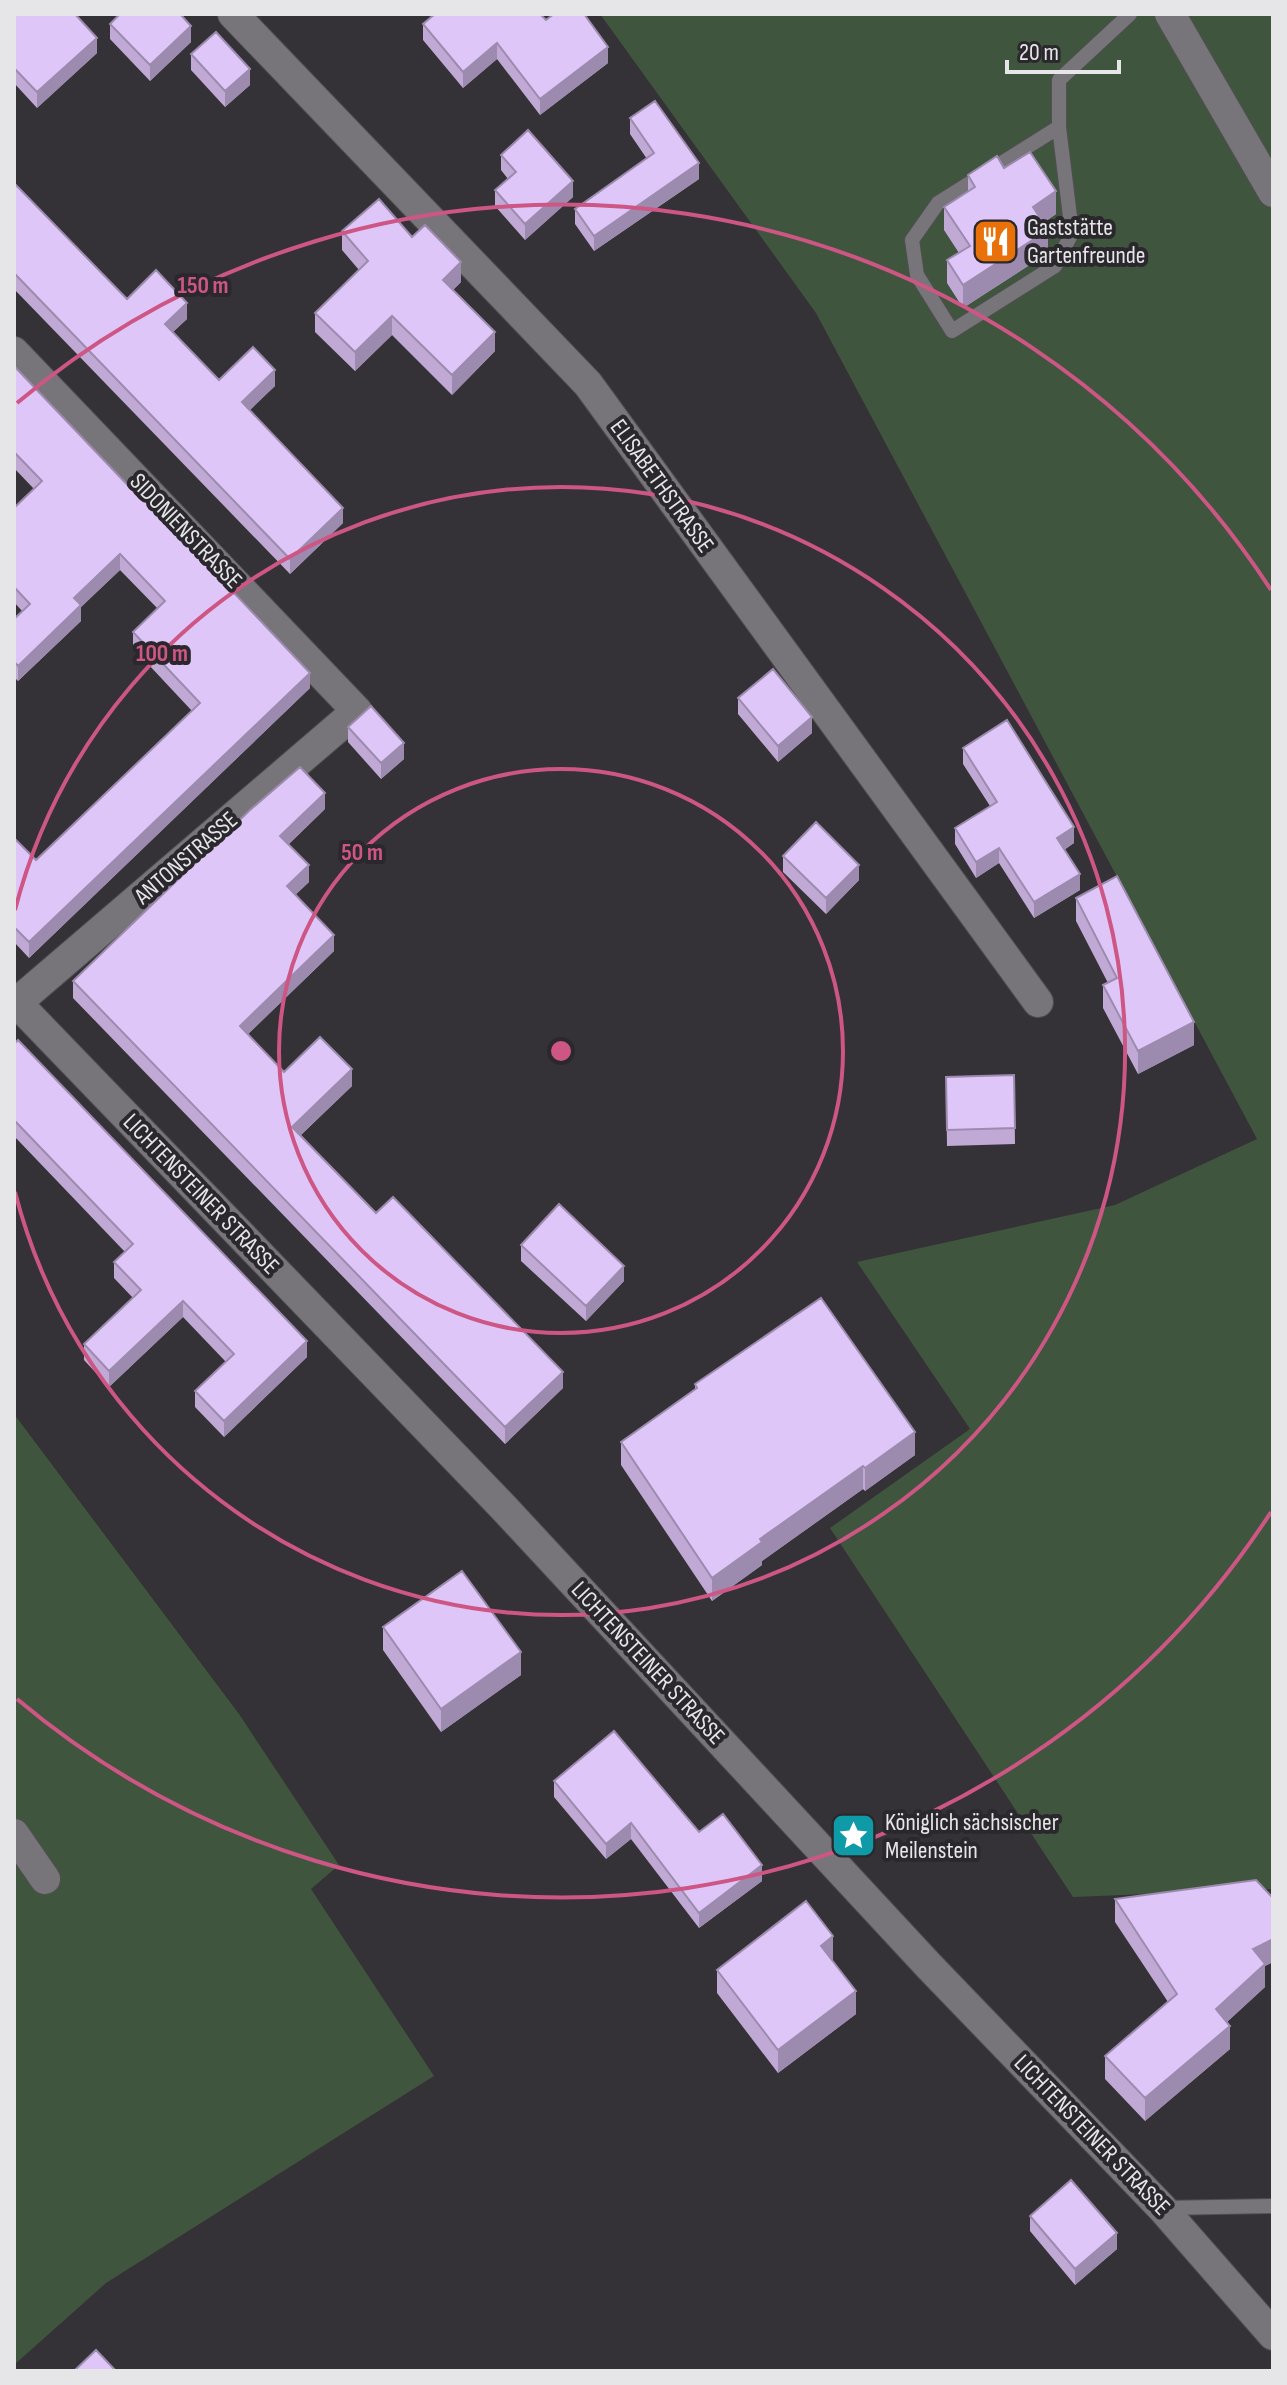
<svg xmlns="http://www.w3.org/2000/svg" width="1287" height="2385" viewBox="0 0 1287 2385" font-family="'Sofia Sans Condensed',sans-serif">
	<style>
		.green { fill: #40553d }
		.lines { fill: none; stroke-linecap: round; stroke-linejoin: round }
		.lane-casing { stroke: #514f53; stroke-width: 16 }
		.street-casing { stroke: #514f53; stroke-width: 32 }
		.lane { stroke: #78757a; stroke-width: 14 }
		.street { stroke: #78757a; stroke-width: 30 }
		.wall { fill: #c0aad5 }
		.shaded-wall { fill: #9c8bae }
		.building { fill: #dfc6f8; stroke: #9c8bae; stroke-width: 2 }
		.ring { fill: none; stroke: #cd5685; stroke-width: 4 }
		.labels { text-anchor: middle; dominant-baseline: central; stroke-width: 8; stroke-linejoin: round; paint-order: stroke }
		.poi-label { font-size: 24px; fill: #e6e5e8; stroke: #2a282c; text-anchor: start }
		.street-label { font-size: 24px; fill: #e6e5e8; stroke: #2a282c }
		.centre { fill: #cd5685; stroke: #2a282c; stroke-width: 4 }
		.ring-label { font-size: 24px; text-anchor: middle; font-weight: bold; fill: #cd5685; stroke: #2a282c; stroke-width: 8; stroke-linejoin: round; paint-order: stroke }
	</style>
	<rect width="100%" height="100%" fill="#343236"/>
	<path class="green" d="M600 14H1273V1889L1073 1897 830 1528 970 1429 857 1262 1115 1205 1257 1139 816 313Z
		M14 1414 239 1714 339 1865 311 1889 434 2076 106 2283 14 2365Z"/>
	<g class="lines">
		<defs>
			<path id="lane" d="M1059 127 938 203 912 240 917 275 952 331 1055 266 1072 233 1059 127V80L1130 14
				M1162 2208 1273 2206"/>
			<path id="street" d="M233 14 588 384 1038 1002
				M1170 14 1273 192
				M14 352 357 711 14 1005
				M14 1000 504 1508 928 1965 1162 2208 1273 2335
				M14 1834 45 1879"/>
		</defs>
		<use href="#lane" class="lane-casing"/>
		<use href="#street" class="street-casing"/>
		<use href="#lane" class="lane"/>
		<use href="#street" class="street"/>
	</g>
	<path class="wall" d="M14 14 97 53 37 108 14 83Z
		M546 20 608 63 540 115 497 59 463 88 423 40V24Z
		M110 24 191 42 150 81 110 39Z
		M191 54 250 85 225 107 191 70Z
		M630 118 699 179 594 251 575 224V209L647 159 630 134Z
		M501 155 573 197 525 240 495 206V190L508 179 501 170Z
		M1004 168 1056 214 1043 223 1048 253 963 308 947 283V260L959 253 944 230V207L968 192V175Z
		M14 183 127 299 187 319 173 332 219 380 275 386 249 410 343 523 290 574 14 289Z
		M342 231 412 237 461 282 453 290 495 351 452 395 392 335 355 371 315 332V313L359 270 342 250Z
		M14 366 310 688 29 958 14 942V838L36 860 192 711 133 648V632L158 609 120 570 81 607V621L18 681 14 677V619L22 611 14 602V508L34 489 14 468Z
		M738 698 812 733 778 762 738 714Z
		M348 727 404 759 381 779 348 742Z
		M963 748 1074 843 1064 850 1080 890 1034 918 999 863 976 878 955 844V828L990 806 963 764Z
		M325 809 289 844 309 882 295 895 334 951 248 1034 284 1072 352 1086 301 1135 376 1213 563 1388 505 1444 73 998V981Z
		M783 856 859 880 826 914 783 872Z
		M1076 898 1194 1045 1138 1074 1103 1008V985L1108 983 1076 921Z
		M14 1044 307 1357 224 1437 195 1407V1391L226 1362 183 1317 109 1387 84 1360V1344L133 1298 114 1278V1262L125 1252 14 1136Z
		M1014 1075 1015 1144 947 1146 946 1077Z
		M521 1245 624 1281 586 1321 521 1261Z
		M695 1384 915 1455 865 1491 863 1489 762 1561V1565L712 1601 621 1465V1442L695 1389Z
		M383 1627 521 1675 441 1732 383 1650Z
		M554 1781 699 1832 762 1881 699 1928 631 1839 606 1859 554 1797Z
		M1273 1898V1962L1265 1966V1987L1227 2022 1230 2049 1145 2121 1105 2079V2056L1168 2002 1115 1922V1899Z
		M833 1959 832 1960 856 2014 778 2073 717 1993V1970Z
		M1030 2216 1117 2249 1075 2285 1030 2231Z"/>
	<path class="shaded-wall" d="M191 26V42L150 81V65Z
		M97 38V53L37 108V92Z
		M497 43V59L463 88V72Z
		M608 47V63L540 115V99Z
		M250 69V85L225 107V91Z
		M699 163V179L594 251V236Z
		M573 181V197L525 240V224Z
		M1056 191V214L1033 230V207Z
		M1048 230V253L963 308V285Z
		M461 262V282L443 299V280Z
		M187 303V319L165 339V324Z
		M392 316V335L355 371V352Z
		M495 332V351L452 395V375Z
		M275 370V386L242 418V402Z
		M343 508V523L290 574V559Z
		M120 554V570L81 607V621L18 681V666L74 598Z
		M310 673V688L29 958V942Z
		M812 717V733L778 762V746Z
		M404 743V759L381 779V763Z
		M325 793V809L280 852V836Z
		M1074 827V843L1057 854V838Z
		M999 848V863L976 878V862Z
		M309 865V882L287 903V886Z
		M859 865V880L826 914V898Z
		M1080 874V890L1034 918V902Z
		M334 935V951L240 1042V1026Z
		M1194 1022V1045L1138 1074V1051Z
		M352 1069V1086L292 1143V1127Z
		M624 1266V1281L586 1321V1306Z
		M183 1301V1317L109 1387V1371Z
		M307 1341V1357L224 1437V1421Z
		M563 1372V1388L505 1444V1427Z
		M915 1432V1455L865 1491V1468Z
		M863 1466V1489L762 1561V1565L712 1601V1578L760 1539Z
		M521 1652V1675L441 1732V1709Z
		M631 1823V1839L606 1859V1844Z
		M762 1865V1881L699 1928V1913Z
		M833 1936V1959L821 1969V1946Z
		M1273 1939V1962L1265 1966V1987L1216 2032V2009L1253 1949Z
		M856 1991V2014L778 2073V2050Z
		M1230 2026V2049L1145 2121V2098Z
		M1117 2233V2249L1075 2285V2269Z"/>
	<path class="building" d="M14 14H75L97 38 37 92 14 68Z
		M120 14H180L191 26 150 65 110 24Z
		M435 14H540L546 20 554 14H584L608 47 540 99 497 43 463 72 423 24Z
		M216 32 250 69 225 91 191 54Z
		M655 101 699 163 594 236 575 209 654 153 630 118Z
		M528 130 573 181 525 224 495 190 516 172 501 155Z
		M1030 152 1056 191 1033 207 1048 230 963 285 947 260 970 246 944 207 975 187 968 175 997 156 1004 168Z
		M14 183 127 299 156 270 187 303 165 324 219 380 253 347 275 370 242 402 343 508 290 559 14 273Z
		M379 199 412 237 425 225 461 262 443 280 495 332 452 375 392 316 355 352 315 313 368 261 342 231Z
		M14 366 139 497 141 495 310 673 29 942 14 927V838L36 860 200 703 133 632 165 601 120 554 74 598 81 605 18 666 14 661V619L30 604 14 587V508L42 481 14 452Z
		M773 669 812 717 778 746 738 698Z
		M371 706 404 743 381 763 348 727Z
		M1007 720 1074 827 1057 838 1080 874 1034 902 999 848 976 862 955 828 997 802 963 748Z
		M300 767 325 793 280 836 309 865 287 886 334 935 240 1026 284 1072 320 1037 352 1069 292 1127 376 1213 393 1197 563 1372 505 1427 73 981 250 810Z
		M816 822 859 865 826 898 783 856Z
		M1117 876 1194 1022 1138 1051 1103 985 1117 978 1076 898Z
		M18 1040 307 1341 224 1421 195 1391 234 1354 183 1301 109 1371 84 1344 141 1290 114 1262 133 1244 14 1120V1044Z
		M1014 1075 1015 1128 947 1130 946 1077Z
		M559 1204 624 1266 586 1306 521 1245Z
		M821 1298 915 1432 865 1468 863 1466 760 1539 762 1542 712 1578 621 1442 697 1388 695 1384Z
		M462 1571 521 1652 441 1709 383 1627Z
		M614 1731 699 1832 723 1814 762 1865 699 1913 631 1823 606 1844 554 1781Z
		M1256 1880 1273 1898V1939L1253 1949 1265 1964 1216 2009 1230 2026 1145 2098 1105 2056 1177 1994 1115 1899Z
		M806 1901 833 1936 821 1946 856 1991 778 2050 717 1970Z
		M1071 2180 1117 2233 1075 2269 1030 2216Z
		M96 2350 116 2371H74Z"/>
	<g class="ring">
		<circle cx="561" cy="1051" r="282"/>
		<path d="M15 910A564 564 0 1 1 15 1192"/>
		<path d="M1271 1512A846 846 0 0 1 17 1699M17 403A846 846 0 0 1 1271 590"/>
	</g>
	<defs>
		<symbol id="restaurant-square" viewBox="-11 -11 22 22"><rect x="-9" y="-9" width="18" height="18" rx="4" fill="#e8710a" stroke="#2a282c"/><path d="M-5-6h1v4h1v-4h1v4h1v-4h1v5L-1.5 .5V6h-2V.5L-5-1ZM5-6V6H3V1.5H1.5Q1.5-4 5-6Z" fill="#fff"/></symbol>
		<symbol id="sight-square" viewBox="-11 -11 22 22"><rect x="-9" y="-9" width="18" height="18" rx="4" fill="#0f9aa8" stroke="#2a282c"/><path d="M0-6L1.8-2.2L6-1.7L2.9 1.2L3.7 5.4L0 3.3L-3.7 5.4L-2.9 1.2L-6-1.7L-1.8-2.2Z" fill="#fff"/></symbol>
	</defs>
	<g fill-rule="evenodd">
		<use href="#restaurant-square" x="970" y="216" width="51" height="51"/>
		<use href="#sight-square" x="828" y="1810" width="51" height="51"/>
	</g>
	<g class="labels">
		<g class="poi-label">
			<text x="1027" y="227">Gaststätte<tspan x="1027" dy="28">Gartenfreunde</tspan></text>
			<text x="885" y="1822">Königlich sächsischer<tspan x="885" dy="28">Meilenstein</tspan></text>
		</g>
		<g class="street-label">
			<text transform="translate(662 486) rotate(54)">ELISABETHSTRASSE</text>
			<text transform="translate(186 531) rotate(46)">SIDONIENSTRASSE</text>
			<text transform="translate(186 858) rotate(-41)">ANTONSTRASSE</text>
			<text transform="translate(201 1194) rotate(46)">LICHTENSTEINER STRASSE</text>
			<text transform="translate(648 1663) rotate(47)">LICHTENSTEINER STRASSE</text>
			<text transform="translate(1092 2135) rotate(46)">LICHTENSTEINER STRASSE</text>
		</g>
	</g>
	<circle cx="561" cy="1051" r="12" class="centre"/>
	<g class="ring-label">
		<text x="203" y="293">150 m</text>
		<text x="162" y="661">100 m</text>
		<text x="362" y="860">50 m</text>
	</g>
	<rect width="1287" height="2385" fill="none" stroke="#e6e5e8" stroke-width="32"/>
	<path d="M1007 60v12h112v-12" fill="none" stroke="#e6e5e8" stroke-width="4"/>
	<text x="1019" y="60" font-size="24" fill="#e6e5e8" stroke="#2a282c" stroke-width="6" paint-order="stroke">20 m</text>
</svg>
